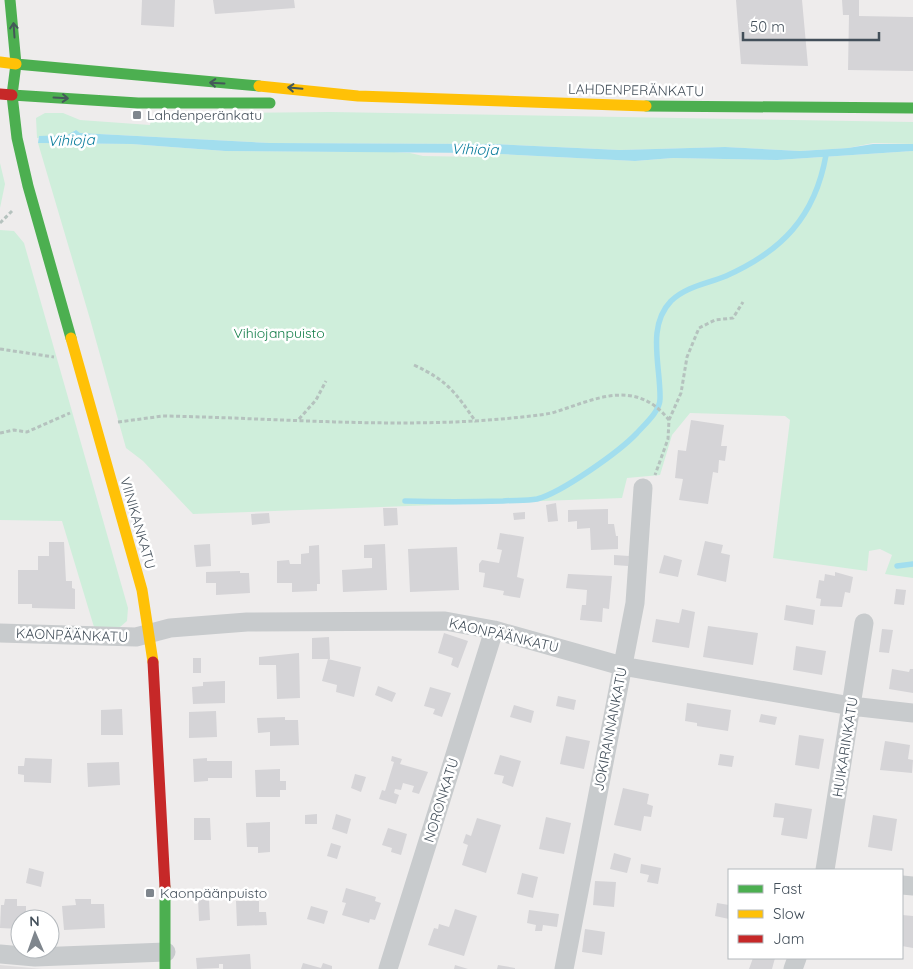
<svg xmlns="http://www.w3.org/2000/svg" width="913" height="969" viewBox="0 0 913 969" font-family="Quicksand,sans-serif">
	<style>
		.education { fill: #dfddde }
		.green { fill: #cfeedb }
		.water { fill: #a2deee }
		.lines { fill: none; stroke-linecap: round; stroke-linejoin: round }
		.stream { stroke: #a2deee; stroke-width: 5.5 }
		.building { fill: #d5d4d7 }
		.path { stroke: #b5c2be; stroke-width: 3; stroke-dasharray: 4 2.5; stroke-linecap: butt }
		.street { stroke: #c8cbcd; stroke-width: 19 }
		.fast { stroke: #4caf50; stroke-width: 11 }
		.slow { stroke: #ffc107; stroke-width: 11 }
		.jam { stroke: #c62828; stroke-width: 11 }
		.oneway { stroke: #445959 }
		.poi-dot { fill: #7f868d; stroke: #fff; stroke-width: 2 }
		.labels { text-anchor: middle; dominant-baseline: central; stroke-width: 5; stroke-linejoin: round; paint-order: stroke }
		.street-label { font-size: 14px; fill: #434f5a; stroke: #fff }
		.poi-label { font-size: 14px; fill: #434f5a; stroke: #fff; text-anchor: start }
		.park-label { font-size: 14px; fill: #127d48; stroke: #fff }
		.water-label { font-size: 15px; font-style: italic; fill: #077b9b; stroke: #fff }
	</style>
	<rect width="100%" height="100%" fill="#eeecec"/>
	<path class="education" d="M0 965 42 969H0Z"/>
	<path class="green" d="M330 112 913 122V144L873 143 848 148 800 151 725 147 620 150 493 144 270 143 80 133 75 130 72 134 37 138 36 118 45 113H63L80 120 150 125 151 120 223 113Z
		M38 143 131 144 225 151 394 152 410 153 423 156 482 157 481 153 635 161 673 158 777 160 913 151V578L885 574 892 555 880 549 869 551 867 571 773 558 790 420 785 416 690 413 672 435 660 475 627 478 622 498 193 514 143 461 126 448 90 319Z
		M0 163 5 184 0 208Z
		M0 230 14 231 24 243 128 608 127 621 120 627H94L62 521 0 520Z"/>
	<path class="water" d="M76 130 80 133 270 143 493 144 620 150 725 147 800 151 848 148 873 144H913V151L777 160 673 158 635 161 481 153 225 151 131 144 38 143 39 136 67 135Z"/>
	<g class="lines">
		<path class="stream" d="M405 501C438 502 470 502 503 501 514 500 526 501 537 499 561 493 619 452 637 433 645 424 660 411 660 399 661 367 646 327 671 301 687 286 707 284 726 276 782 251 815 217 826 155
			M897 566 913 564"/>
	</g>
	<path class="building" d="M142 0H175L174 27 141 25Z
		M213 0H294L295 8 215 14Z
		M736 0H802L808 66 741 64Z
		M842 0H859V16L913 17V71L848 70 849 15H843Z
		M691 420 724 425 721 446H727L725 461 719 460 718 473 713 472 708 504 679 500 683 479 675 478 678 450 686 451Z
		M556 503 558 521 548 522 546 505Z
		M383 508H397L398 525 384 526Z
		M608 509V524H614L616 536H618V549L591 550 590 528 577 529V521L568 522V510Z
		M525 512V519L514 520 513 513Z
		M269 513 270 523 252 525 251 514Z
		M500 533 524 537 517 577 524 579 520 598 503 595 504 591 483 587 485 573 479 572V564L482 560 499 563 502 550 497 549Z
		M705 541 723 545 721 553 730 555 726 582 697 575Z
		M49 542H64L66 581H72V588L75 589V609L32 608V604H18V570H38V556H49Z
		M210 544 211 566 196 567 194 545Z
		M385 544 387 590 343 592 342 570 372 568V558H364V545Z
		M319 545 320 584H317V591L292 592V583H277V561L289 560 290 564H301V554L309 553V546Z
		M457 547 459 590 410 592 408 549Z
		M614 555 629 556 628 566 614 565Z
		M664 555 682 560 678 577 659 573Z
		M240 571V573H249L250 593 216 595V583H206V572Z
		M835 572 853 577 850 593 845 592 842 607 820 606 821 599 816 598 819 580 824 581 825 574 835 576Z
		M568 574 612 576 609 609 603 608 602 622 580 620 582 605H586L587 590 566 588Z
		M896 589 906 590 904 605 894 604Z
		M786 605 815 610 813 625 784 620Z
		M682 609 695 612 689 648 652 642 656 619 679 623Z
		M708 626 758 633 753 665 703 657Z
		M882 629 893 630 889 653 879 652Z
		M444 633 468 641 458 668 451 665 453 658 438 653Z
		M329 637 330 659H312V638Z
		M796 646 826 651 822 675 793 670Z
		M299 653 300 698 277 699 276 665H259V657Z
		M193 658H201V673H193Z
		M328 659 361 667 354 697 336 692 337 685 322 681Z
		M892 669 909 672 910 669H913V693L889 689Z
		M225 681V703L193 704 192 687 203 686V682Z
		M378 686 396 693 392 702 375 695Z
		M430 687 451 693 442 717 433 714 435 709 424 706Z
		M558 696 576 700 574 710 556 706Z
		M687 703 731 710 728 731 697 726V723L685 721Z
		M514 705 534 711 531 723 510 717Z
		M122 709 123 735H101V710Z
		M216 711 217 737 189 738V712Z
		M761 714 777 717 775 725 759 722Z
		M285 717V720H298L299 745 270 746V732L258 733 257 718Z
		M799 735 824 739 819 769 795 765Z
		M566 736 590 741 584 769 560 764Z
		M885 741 910 745 908 759 913 760 912 773 880 770Z
		M720 754 734 756 732 767 718 765Z
		M500 755 521 761 513 787 502 783 504 776 494 774Z
		M392 756 402 759 400 764 428 772 419 794 412 792 414 786 403 783 401 790 395 789 394 793 399 795 396 804 379 799 382 790 385 791 394 762 391 761Z
		M25 758 52 759 51 783 24 782V775L18 774V766H24Z
		M207 758V761H232V778H208V781L194 782 193 759Z
		M119 762 120 785 88 787 87 763Z
		M280 769V781H286V790H280V797H256L255 770Z
		M355 774 366 777 361 792 351 788Z
		M623 788 649 794 647 804 653 806 651 817 644 816 641 831 614 825Z
		M775 803 812 809 807 839 781 835 784 818 773 817Z
		M317 814V824H305V815Z
		M336 814 351 819 347 834 332 829Z
		M873 815 897 819 892 851 868 847Z
		M546 817 571 823 564 854 539 849Z
		M194 818H210L211 840H194Z
		M477 818 501 825 486 873 462 865 468 845 463 843 466 834 471 836Z
		M270 822V852L258 853V847H247L246 823Z
		M388 828 407 834 401 855 391 852 392 848 382 845Z
		M331 843 341 846 337 859 327 856Z
		M614 853 631 858 627 873 610 869Z
		M641 864 661 868 658 884 647 882 649 875 640 873Z
		M29 868 44 872 41 887 26 883Z
		M522 873 538 877 533 898 517 894Z
		M595 881 616 882 614 907 593 905Z
		M346 888 376 897 375 901 381 903 375 920 370 919 369 923 342 915 346 903 342 902Z
		M5 899H17V906H26V919H20V929L0 928 1 905H4Z
		M75 899H91V904H104L105 928 64 930 62 906 76 905Z
		M198 899H209L210 920 199 921Z
		M236 901H259V912H266L267 925 237 926Z
		M717 903 729 905V919L715 916Z
		M311 906 328 911 324 924 307 919Z
		M455 909 477 916 464 956 428 945 434 928 438 929 439 924 449 927Z
		M529 910 559 914 557 927 543 925 542 931H535L536 925 527 923Z
		M902 915 913 916V948L902 946Z
		M585 929 605 932 602 955 582 952Z
		M250 954 251 969H223V964H219V968L197 969 196 958Z
		M753 958H775L772 969H749Z
		M303 963 321 968 323 963 332 966V969H301Z
		M455 965 468 969H454Z
		M498 965 515 968V969H497Z"/>
	<g class="lines">
		<path class="path" d="M0 223 12 211
			M0 349 54 357
			M414 365C448 381 455 392 476 422
			M299 419 316 400 326 381
			M669 420 681 393 687 357 699 328 715 320 733 318 743 302
			M118 422 163 416C282 418 403 430 522 417 532 416 542 415 552 413 594 400 635 377 669 420L668 439 655 475
			M0 433 14 430 27 432 70 413"/>
		<path class="street" d="M0 633 136 637 170 628 247 622 445 621 494 630 622 666 851 706 913 713
			M825 870 864 623
			M902 885 913 886
			M0 954 35 957 166 952
			M388 969 494 630
			M564 969 635 603 643 488
			M793 969 797 958"/>
		<path class="fast" d="M10 0 16 64 12 95 17 138 28 186 71 338
			M16 64 259 86
			M12 95 138 103H270
			M646 106 913 108
			M165 969V887"/>
		<path class="slow" d="M0 62 16 64
			M259 86 358 96 646 106
			M71 338 142 590 153 662"/>
		<path class="jam" d="M0 94 12 95
			M153 662 165 887"/>
	</g>
	<defs><path id="oneway-shaft" d="M-6 0H5M1.5-3L5.5 0L1.5 3" fill="none" stroke-width="1.6" stroke-linecap="round" stroke-linejoin="round" transform="scale(1.25)"/></defs>
	<g class="oneway">
		<use href="#oneway-shaft" transform="translate(14 30) rotate(-94)"/>
		<use href="#oneway-shaft" transform="translate(217 83) rotate(-177)"/>
		<use href="#oneway-shaft" transform="translate(295 88) rotate(-175)"/>
		<use href="#oneway-shaft" transform="translate(61 98) rotate(3)"/>
	</g>
	<g class="poi-dot">
		<rect x="132" y="110" width="10" height="10" rx="2.5"/>
		<rect x="145" y="888" width="10" height="10" rx="2.5"/>
	</g>
	<g class="labels">
		<g class="street-label">
			<text transform="translate(636 90) rotate(1)">LAHDENPERÄNKATU</text>
			<text transform="translate(138 523) rotate(74)">VIINIKANKATU</text>
			<text transform="translate(72 635) rotate(2)">KAONPÄÄNKATU</text>
			<text transform="translate(504 635) rotate(13)">KAONPÄÄNKATU</text>
			<text transform="translate(610 729) rotate(-79)">JOKIRANNANKATU</text>
			<text transform="translate(845 747) rotate(-81)">HUIKARINKATU</text>
			<text transform="translate(441 800) rotate(-73)">NORONKATU</text>
		</g>
		<g class="poi-label">
			<text x="147" y="115">Lahdenperänkatu</text>
			<text x="160" y="893">Kaonpäänpuisto</text>
		</g>
		<g class="park-label">
			<text x="279" y="333">Vihiojanpuisto</text>
		</g>
		<g class="water-label">
			<text transform="translate(71 140) rotate(-2)">Vihioja</text>
			<text transform="translate(475 149) rotate(1)">Vihioja</text>
		</g>
	</g>
	<rect x="728" y="869" width="175" height="90" fill="#ffffff" stroke="#b4b9bd"/>
	<rect x="738" y="885" width="25" height="8" fill="#4caf50" stroke="#b4b9bd"/>
	<text x="773" y="894" font-size="15" fill="#434f5a">Fast</text>
	<rect x="738" y="910" width="25" height="8" fill="#ffc107" stroke="#b4b9bd"/>
	<text x="773" y="919" font-size="15" fill="#434f5a">Slow</text>
	<rect x="738" y="935" width="25" height="8" fill="#c62828" stroke="#b4b9bd"/>
	<text x="773" y="944" font-size="15" fill="#434f5a">Jam</text>
	<g transform="translate(35 934) rotate(358)"><circle r="24" fill="#ffffff" stroke="#b4b9bd"/>
	<path d="M0-4L9 19L0 12L-9 19Z" fill="#7f868d"/>
	<text y="-8" font-size="14" font-weight="bold" text-anchor="middle" fill="#434f5a">N</text>
	</g>
	<path d="M743 32v8h136v-8" fill="none" stroke="#434f5a" stroke-width="2.5"/>
	<text x="750" y="32" font-size="15" fill="#434f5a" stroke="#ffffff" stroke-width="4" paint-order="stroke">50 m</text>
</svg>
